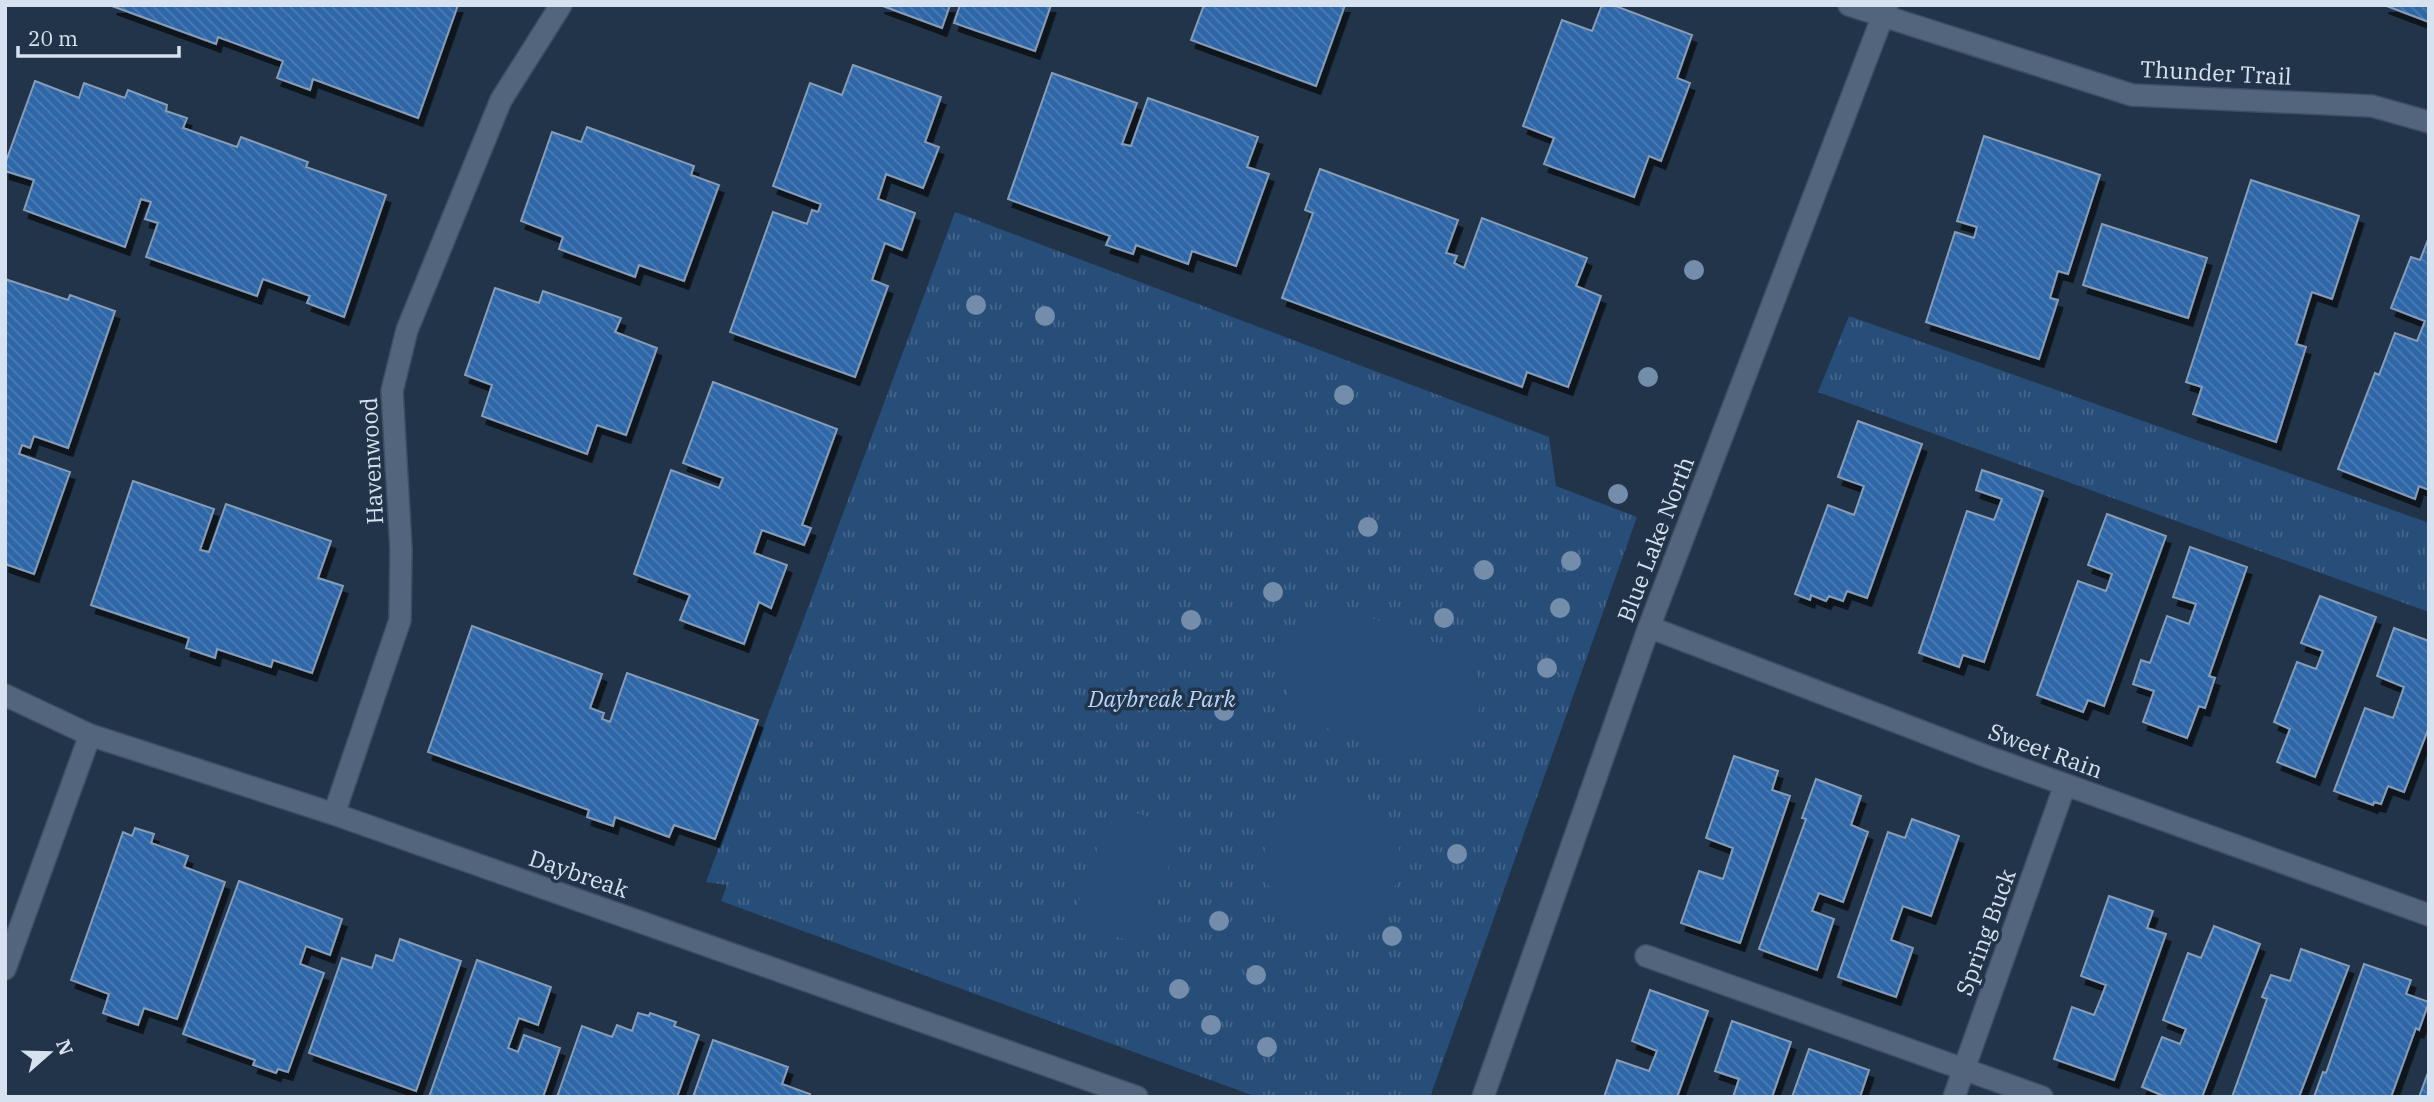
<svg xmlns="http://www.w3.org/2000/svg" width="2434" height="1102" viewBox="0 0 2434 1102" font-family="'IBM Plex Serif',serif">
	<style>
		.grass { fill: url(#grass-tufts) }
		.pitch { fill: #274d79 }
		.building { fill: url(#building-back-hatch); stroke: #879cb6; stroke-width: 2; filter: url(#shadow) }
		.lines { fill: none; stroke-linecap: round; stroke-linejoin: round }
		.minor-casing { stroke: #3f4f61; stroke-width: 24 }
		.minor { stroke: #52657d; stroke-width: 21 }
		.tree { fill: #748daa }
		.labels { text-anchor: middle; dominant-baseline: central; stroke-width: 7; stroke-linejoin: round; paint-order: stroke }
		.street-label { font-size: 23px; fill: #d7e2f0; stroke: #223449 }
		.park-label { font-size: 23px; font-style: italic; fill: #b8d5fa; stroke: #223449 }
	</style>
	<defs>
		<pattern id="grass-tufts" width="24" height="20" patternUnits="userSpaceOnUse" patternTransform="scale(1.75)"><rect width="24" height="20" fill="#274d79"/><path d="M3 7l-1-3M5 7V3M7 7l1-3M15 17l-1-3M17 17v-4M19 17l1-3" fill="none" stroke="#46668c"/></pattern>
		<pattern id="building-back-hatch" width="6" height="6" patternUnits="userSpaceOnUse" patternTransform="scale(1.75)"><rect width="6" height="6" fill="#2e66a7"/><path d="M-1 5l2 2M0 0l6 6M5-1l2 2" fill="none" stroke="#4c7cb3"/></pattern>
		<filter id="shadow"><feDropShadow dx="4.5" dy="8" stdDeviation="0" flood-color="#0009"/></filter>
	</defs>
	<rect width="100%" height="100%" fill="#223449"/>
	<path class="grass" d="M955 212 1549 437 1556 486 1637 517 1430 1097H1257L721 901 727 885 706 882Z
		M1849 316 2429 523V612L1818 392Z"/>
	<path class="pitch" d="M1340 606 1467 655C1496 701 1475 756 1417 758 1366 741 1264 726 1284 650 1290 625 1316 612 1340 606Z
		M1264 860a68 68 0 1 1 136 0a68 68 0 1 1-136 0Z
		M1113 805 1182 829 1141 945 1072 921Z"/>
	<path class="building" d="M458 5 418 118 313 79 310 90 277 78 283 61 218 37 216 44 112 6Z
		M880 5H950L942 28Z
		M960 5H1051L1035 51 954 23Z
		M1204 5H1345L1316 86 1191 40Z
		M1602 5H1613L1692 35 1677 78 1690 83 1661 161 1649 156 1634 197 1544 164 1554 138 1523 126 1562 20 1592 31Z
		M2384 5H2429V22Z
		M853 65 941 97 925 142 939 147 923 188 886 174 878 199 915 213 902 250 885 243 872 280 888 286 855 377 730 332 773 212 807 224 812 210 818 212 821 204 773 186 810 83 842 95Z
		M1052 73 1137 103 1122 144 1131 146 1148 98 1258 137 1247 167 1269 174 1236 266 1192 251 1188 264 1136 245 1133 254 1106 245 1110 236 1008 199Z
		M35 81 79 98 84 83 125 98 128 90 167 105 166 111 187 118 183 128 237 147 241 137 308 162 306 167 386 195 344 317 307 303 310 296 263 279 257 296 146 257 158 223 145 219 151 202 141 199 125 247 24 210 34 180 5 171V164Z
		M587 127 694 166 691 175 719 185 684 281 639 265 635 277 559 249 563 237 521 221 552 132 581 142Z
		M1984 136 2100 175 2068 274 2058 271 2050 298 2058 300 2039 359 1926 322 1955 232 1974 238 1977 227 1957 221Z
		M1320 169 1458 220 1446 253 1457 256 1454 263 1464 268 1482 218 1587 258 1576 286 1601 296 1568 387 1527 372 1522 387 1282 298 1313 213 1305 210Z
		M2251 180 2359 216 2332 299 2312 292 2296 344 2306 347 2276 442 2193 414 2202 387 2186 382Z
		M2102 224 2207 258 2188 318 2083 285Z
		M2429 237V490L2419 486 2415 499 2338 469 2375 373 2379 375 2395 333 2417 341 2425 321 2391 308 2411 257 2420 260Z
		M5 279 68 300 70 295 115 311 68 448 34 436 30 448 22 445 19 454 70 472 34 574 5 564Z
		M495 288 539 303 543 291 621 318 615 332 657 348 626 435 597 425 587 454 482 416 492 385 465 375Z
		M713 382 837 429 802 525 811 528 804 545 762 530 754 553 787 565 771 608 759 602 744 644 680 620 690 595 634 574 671 470 719 488 723 478 683 463Z
		M1858 421 1922 444 1867 598 1847 591 1843 601 1829 596 1826 601 1811 595 1810 600 1795 594 1828 505 1854 515 1864 486 1838 477Z
		M1982 470 2043 491 1984 662 1963 655 1959 667 1919 653 1967 511 1994 520 2002 499 1976 490Z
		M133 481 214 509 200 550 209 552 226 504 331 541 318 578 343 586 312 673 273 660 271 667 217 649 215 658 186 648 189 638 91 605Z
		M2107 514 2166 536 2104 706 2088 700 2083 712 2037 695 2078 581 2106 591 2112 574 2088 565Z
		M2190 547 2247 567 2209 676 2215 678 2205 708 2199 706 2187 738 2143 722 2154 691 2133 684 2141 660 2150 663 2167 616 2189 624 2196 604 2173 597Z
		M2320 596 2376 617 2315 777 2277 762 2290 729 2274 722 2297 662 2316 669 2323 651 2301 643Z
		M472 626 602 674 590 708 604 713 602 719 610 722 627 673 758 720 715 839 674 825 669 837 615 817 613 826 587 817 589 810 428 752Z
		M2394 628 2429 641V727L2404 792 2388 786 2381 804 2374 802 2373 805 2334 791 2365 708 2393 718 2404 687 2377 676Z
		M1734 756 1778 771 1772 790 1790 796 1740 943 1681 923 1699 871 1723 879 1733 848 1706 838Z
		M1816 779 1861 796 1851 825 1868 832 1843 902 1819 893 1812 911 1834 919 1817 970 1759 949 1806 819 1802 818Z
		M1912 819 1959 836 1931 916 1903 906 1891 940 1913 948 1896 997 1838 977 1888 832 1905 838Z
		M135 828 154 834 151 843 188 856 184 867 225 882 177 1019 144 1008 138 1025 103 1013 109 994 71 980 123 832 132 836Z
		M239 881 342 919 330 955 306 946 300 964 324 973 288 1072 278 1069 276 1073 253 1065 255 1060 183 1034Z
		M2109 896 2153 911 2147 928 2166 934 2114 1080 2054 1059 2072 1007 2094 1015 2106 985 2081 976Z
		M2214 926 2260 944 2202 1097H2166L2142 1087 2162 1037 2180 1044 2186 1029 2163 1020 2188 953 2201 958Z
		M400 939 461 961 416 1091 309 1053 342 958 372 968 376 955 393 961Z
		M2301 949 2349 966 2299 1097H2232L2267 999 2262 997 2271 975 2290 981Z
		M477 960 551 987 538 1025 519 1018 508 1048 518 1052 524 1035 560 1048 543 1097H429Z
		M2364 964 2411 980 2406 994 2429 1002 2419 1030 2416 1028 2391 1097H2314L2323 1072 2326 1073Z
		M1650 990 1708 1011 1677 1097H1604L1617 1060 1649 1071 1657 1051 1632 1041Z
		M638 1013 649 1016 650 1013 676 1022 674 1026 699 1035 677 1097H557L582 1026 612 1037 617 1025 632 1031Z
		M1732 1021 1791 1042 1772 1097H1733L1739 1079 1715 1071Z
		M713 1040 788 1067 782 1084 810 1094 809 1097H693Z
		M1809 1049 1869 1070 1860 1097H1792Z
		M2429 1070V1097H2419Z"/>
	<g class="lines">
		<defs>
			<path id="minor" d="M1849 5 2132 95 2372 106 2429 122
				M1649 627 1983 755 2429 915
				M5 695 90 735 334 814 1137 1097
				M334 814 400 620 401 549 392 391 407 330 501 100 561 5
				M1646 956 2042 1097
				M5 969 90 735
				M1483 1097 1649 627 1887 5
				M1954 1097 2065 785"/>
		</defs>
		<use href="#minor" class="minor-casing"/>
		<use href="#minor" class="minor"/>
	</g>
	<g class="tree">
		<circle cx="1694" cy="270" r="10"/>
		<circle cx="976" cy="305" r="10"/>
		<circle cx="1045" cy="316" r="10"/>
		<circle cx="1648" cy="377" r="10"/>
		<circle cx="1344" cy="395" r="10"/>
		<circle cx="1618" cy="494" r="10"/>
		<circle cx="1368" cy="527" r="10"/>
		<circle cx="1571" cy="561" r="10"/>
		<circle cx="1484" cy="570" r="10"/>
		<circle cx="1273" cy="592" r="10"/>
		<circle cx="1560" cy="608" r="10"/>
		<circle cx="1444" cy="618" r="10"/>
		<circle cx="1191" cy="620" r="10"/>
		<circle cx="1547" cy="668" r="10"/>
		<circle cx="1224" cy="711" r="10"/>
		<circle cx="1457" cy="854" r="10"/>
		<circle cx="1219" cy="921" r="10"/>
		<circle cx="1392" cy="936" r="10"/>
		<circle cx="1256" cy="975" r="10"/>
		<circle cx="1179" cy="989" r="10"/>
		<circle cx="1211" cy="1025" r="10"/>
		<circle cx="1267" cy="1047" r="10"/>
	</g>
	<g class="labels">
		<g class="street-label">
			<text transform="translate(2216 72) rotate(3)">Thunder Trail</text>
			<text transform="translate(371 461) rotate(-93)">Havenwood</text>
			<text transform="translate(1655 539) rotate(-69)">Blue Lake North</text>
			<text transform="translate(2046 750) rotate(20)">Sweet Rain</text>
			<text transform="translate(579 873) rotate(19)">Daybreak</text>
			<text transform="translate(1985 932) rotate(-70)">Spring Buck</text>
		</g>
		<g class="park-label">
			<text x="1162" y="698">Daybreak Park</text>
		</g>
	</g>
	<rect width="2434" height="1102" fill="none" stroke="#d7e2f0" stroke-width="14"/>
	<g transform="translate(49 1053) rotate(70)" stroke="#223449" stroke-width="5" paint-order="stroke">
	<path d="M0-5L12 26L0 18L-12 26Z" fill="#d7e2f0"/>
	<text y="-10" font-size="19" font-weight="bold" text-anchor="middle" fill="#d7e2f0">N</text>
	</g>
	<path d="M18 46v10h161v-10" fill="none" stroke="#d7e2f0" stroke-width="3.5"/>
	<text x="28" y="46" font-size="21" fill="#d7e2f0" stroke="#223449" stroke-width="5" paint-order="stroke">20 m</text>
</svg>
